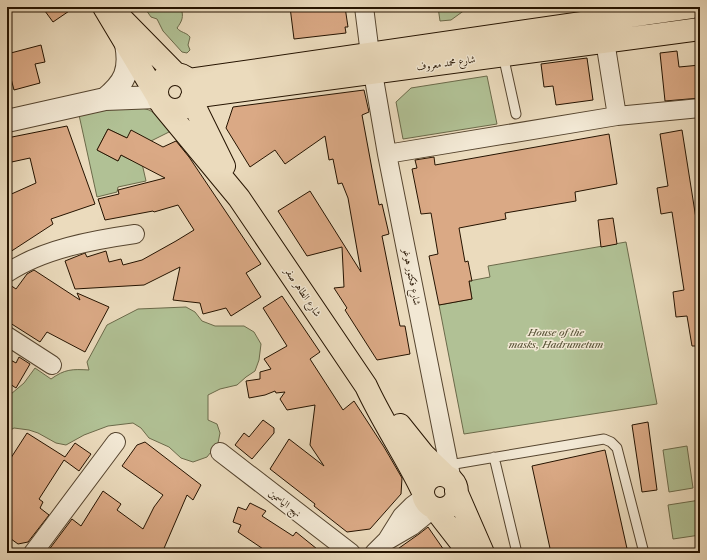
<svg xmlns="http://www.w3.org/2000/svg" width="707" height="560" viewBox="0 0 707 560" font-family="'Libre Caslon Text',Amiri,serif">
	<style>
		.green { fill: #b1c195; stroke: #6b6a4a }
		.building { fill: #daa985; stroke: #251300 }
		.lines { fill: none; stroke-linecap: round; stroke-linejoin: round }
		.service-casing { stroke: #56452f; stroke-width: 11 }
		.minor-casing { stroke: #56452f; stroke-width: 20 }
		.tertiary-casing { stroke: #56452f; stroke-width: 24 }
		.primary-casing { stroke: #251300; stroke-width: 24 }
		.service { stroke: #f2e8d4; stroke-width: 9 }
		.minor { stroke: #f2e8d4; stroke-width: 18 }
		.tertiary { stroke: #f2e8d4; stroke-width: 22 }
		.primary { stroke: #ebdbbd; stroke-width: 22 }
		.labels { text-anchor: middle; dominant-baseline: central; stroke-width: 3; stroke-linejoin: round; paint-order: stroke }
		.street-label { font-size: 10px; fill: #251300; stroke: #f2e8d4 }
		.park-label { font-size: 10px; font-style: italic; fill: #565034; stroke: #f2e8d4 }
	</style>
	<rect width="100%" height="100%" fill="#ebdbbd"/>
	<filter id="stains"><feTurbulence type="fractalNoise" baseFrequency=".005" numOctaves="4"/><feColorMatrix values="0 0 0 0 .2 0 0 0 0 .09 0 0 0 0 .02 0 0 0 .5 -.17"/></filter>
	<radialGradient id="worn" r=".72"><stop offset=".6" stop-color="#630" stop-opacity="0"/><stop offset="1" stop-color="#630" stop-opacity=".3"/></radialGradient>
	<path class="green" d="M144 7H179L181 8C184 17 182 21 177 28 181 33 186 32 190 37L188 45 190 50 187 53 182 52 163 31 157 19 151 17Z
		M438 7H469L451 20 440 21Z
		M487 76 497 124 403 139 396 102 411 88Z
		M123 107C151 107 154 110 171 131L151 141 127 138 108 129 97 150 118 161 121 155 131 160 133 156 141 159 146 181 118 187 117 192 97 197 79 115Z
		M626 242 657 404 464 434 439 305 472 299 469 281 490 277 488 266Z
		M186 307 195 312 202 321 215 326H244L254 332 261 344 259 360 255 371 246 377 237 385 220 389 208 395V420L217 424 220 433 218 443 207 457 193 462 181 458 169 447 149 438 141 428 133 423 108 426 84 435 66 445 56 443 38 433 29 430 14 428 7 432V399L11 394 24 383 35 368 51 379C65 369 72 369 89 370L87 362 107 325 138 309Z
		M687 446 693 488 669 492 663 450Z
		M700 500V535L673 539 668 505Z"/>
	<path class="building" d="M42 7H75L53 22Z
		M290 7H345L348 27H345L346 33 294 39Z
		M41 45 45 62 35 64 40 83 14 90 7 63V54Z
		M677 51 679 67 700 65V98L665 101 660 53Z
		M587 58 593 100 556 105 553 86 544 87 541 64Z
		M364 90 369 112 362 115 372 169 379 205 382 204 389 234 382 236 400 326H405L410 354 377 360 345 310 347 308 334 288 344 287 342 247 307 256 278 211 310 191 361 272 348 198 342 183 338 184 333 159 329 160 325 136 285 164 275 150 250 167 226 128 233 107Z
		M67 126 95 204 51 219 53 224 7 254V196L36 183 30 158 7 163V138Z
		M108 129 127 138 131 130 163 147 176 141 189 157 261 264 246 273 261 297 231 316 226 308 203 314 200 303 173 300 180 267 144 285 75 289 65 261 85 253 87 257 106 251 109 262 121 259 123 265 142 260 176 241 194 230 178 205 154 212 153 211 105 220 98 199 119 194 118 190 165 178 121 155 118 161 97 150Z
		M682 130 700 244V346H692L687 316 676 317 673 292 684 290 672 212 661 214 657 188 668 186 660 134Z
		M609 134 617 184 575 192 576 201 505 213 506 219 459 228 465 262 468 261 472 281H469L472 299 439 305 429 256 438 254 431 213 421 214 412 169 417 168 415 160 434 157 435 165Z
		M613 218 617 244 601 247 598 220Z
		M34 270 80 300 77 293 109 307 85 352 47 332 40 342 7 321V283L16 289 27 274Z
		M282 296 320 352 310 359 343 410 354 401 384 447 402 478 401 494 370 529 347 532 314 506 315 504 270 469 289 439 324 466 310 445 315 405 287 410 280 399 285 392 276 393 275 391 265 395 249 398 246 381 260 379V372L271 369 264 359 287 346 263 308Z
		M19 357 30 364 16 388 7 382V358L16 363Z
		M263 420 274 428V433L252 459 235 445 244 433 249 437Z
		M648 422 657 490 642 492 632 425Z
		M27 433 65 457 75 443 91 454 79 471 64 460 39 499 43 502 40 508 49 515 28 542 18 544 7 536V464Z
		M145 442 201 485 193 500 187 495 162 553H48V551L72 519 81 526 103 491 121 504 117 510 143 529 154 507 163 495 122 466 137 445Z
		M605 450 628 553H551L532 466Z
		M250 503 266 511 262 516 293 536 296 532 322 553H269L238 532 241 525 233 522 238 507 246 510Z
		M428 527 446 553H392L419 534Z"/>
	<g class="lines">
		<defs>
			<path id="service" d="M503 55 516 114
				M494 457 517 553
				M449 465 604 439 611 442 617 448 644 553"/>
			<path id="minor" d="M364 7 370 54
				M605 41 617 116
				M373 73 387 154 452 481
				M387 154 617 116 700 108
				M7 273C43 249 93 240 135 234
				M7 336 52 365
				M220 452 351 553
				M388 540 412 526 434 508
				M33 553 116 442
				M374 553 387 540 402 516 412 506 424 497"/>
			<path id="tertiary" d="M105 99C125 83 131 70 126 44
				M7 121 105 99 157 97"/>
			<path id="primary" d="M104 7 156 94
				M118 15 176 74
				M157 92a18 18 0 1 1 36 0a18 18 0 1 1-36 0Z
				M189 80 692 7
				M192 97 700 29
				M191 99 224 166
				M162 105 239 198 366 386C383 423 406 456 423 492
				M400 425 424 455 446 476
				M423 492a17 17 0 1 1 34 0a17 17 0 1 1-34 0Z
				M456 491 483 553
				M434 508 469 553"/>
		</defs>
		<use href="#service" class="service-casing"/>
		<use href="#minor" class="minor-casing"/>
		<use href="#tertiary" class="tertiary-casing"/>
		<use href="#primary" class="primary-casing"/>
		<use href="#service" class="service"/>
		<use href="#minor" class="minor"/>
		<use href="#tertiary" class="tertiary"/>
		<use href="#primary" class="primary"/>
	</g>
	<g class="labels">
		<g class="street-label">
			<text transform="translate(446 63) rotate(-8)">شارع محمد معروف</text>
			<text transform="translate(412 277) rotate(79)">شارع فكتور هوغو</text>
			<text transform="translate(303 292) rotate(56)">شارع الطاهر صفر</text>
			<text transform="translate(285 503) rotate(38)">نهج الياسمين</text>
		</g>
		<g class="park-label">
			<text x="556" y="332">House of the<tspan x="556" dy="12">masks, Hadrumetum</tspan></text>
		</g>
	</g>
	<rect width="707" height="560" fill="none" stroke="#ebdbbd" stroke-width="24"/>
	<rect x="8" y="8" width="691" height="544" fill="none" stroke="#251300" stroke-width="2"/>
	<rect x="12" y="12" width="683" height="536" fill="none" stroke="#251300"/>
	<rect width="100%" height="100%" filter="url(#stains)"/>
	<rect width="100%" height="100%" fill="url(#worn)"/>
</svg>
